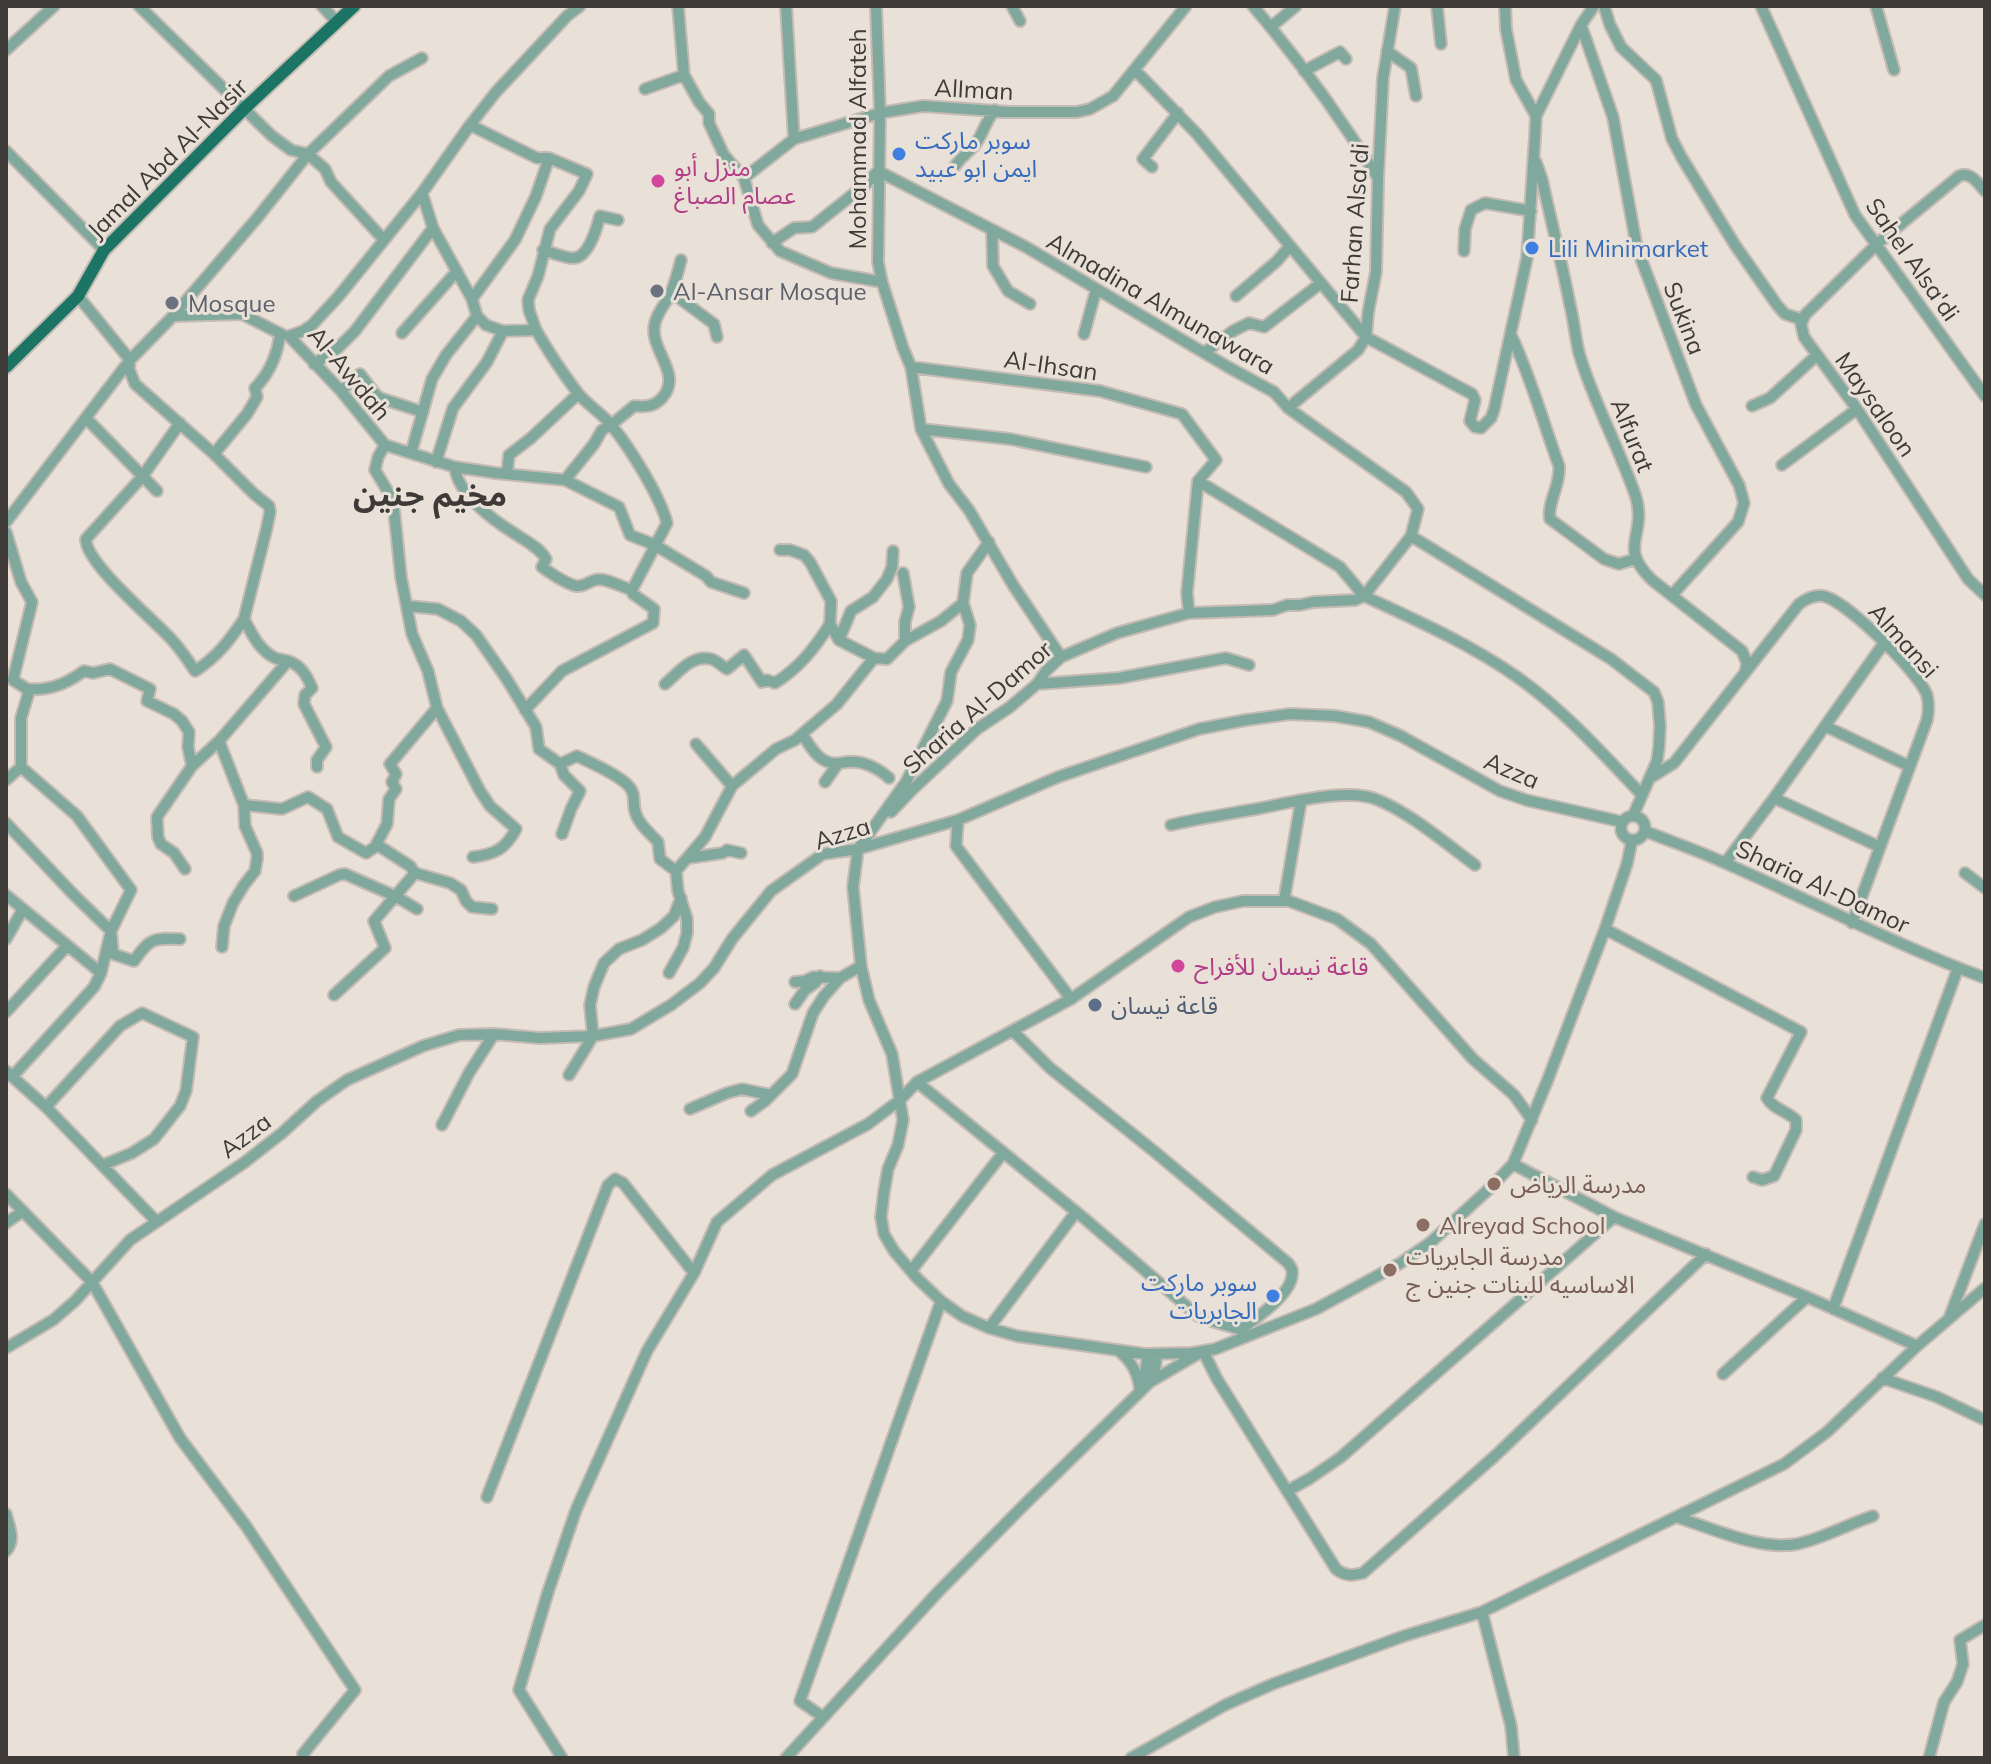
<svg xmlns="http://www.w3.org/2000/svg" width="1991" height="1764" viewBox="0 0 1991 1764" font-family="Mulish,'Noto Sans Arabic',sans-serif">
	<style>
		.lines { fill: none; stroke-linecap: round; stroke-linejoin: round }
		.minor-casing { stroke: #c3bbb4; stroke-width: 14 }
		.major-casing { stroke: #c3bbb4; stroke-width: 16 }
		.minor { stroke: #80a89d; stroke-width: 10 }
		.major { stroke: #1c7564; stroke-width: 12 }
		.shop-dot { fill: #3f7fe0; stroke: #e9e0d7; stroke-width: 3 }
		.hotel-dot { fill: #d1479c; stroke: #e9e0d7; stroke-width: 3 }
		.worship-dot { fill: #6b7280; stroke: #e9e0d7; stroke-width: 3 }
		.service-dot { fill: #5c6f8a; stroke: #e9e0d7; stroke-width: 3 }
		.education-dot { fill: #8d6e63; stroke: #e9e0d7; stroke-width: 3 }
		.labels { text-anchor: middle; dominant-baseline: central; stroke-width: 6; stroke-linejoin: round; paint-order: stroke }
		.street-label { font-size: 24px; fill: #3e3a37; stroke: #e9e0d7 }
		.shop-label { font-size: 24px; fill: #366cbe; stroke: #e9e0d7; text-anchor: start }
		.hotel-label { font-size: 24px; fill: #b23c85; stroke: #e9e0d7; text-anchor: start }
		.worship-label { font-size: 24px; fill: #5b616d; stroke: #e9e0d7; text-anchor: start }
		.service-label { font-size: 24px; fill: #4e5e75; stroke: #e9e0d7; text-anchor: start }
		.education-label { font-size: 24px; fill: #785e54; stroke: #e9e0d7; text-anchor: start }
		.district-label { font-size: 32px; font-weight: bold; fill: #3e3a37; stroke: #e9e0d7 }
	</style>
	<rect width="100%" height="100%" fill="#e9e0d7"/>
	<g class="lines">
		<defs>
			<path id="minor" d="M139 6 272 136 291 150 308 154 325 169 331 182 384 240
				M322 6 337 22
				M678 6 684 75 699 102 709 114V123L724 155 744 178
				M786 6 794 139
				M876 6 880 113 878 262 882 282 903 348 911 367 921 429 949 484 969 510 1013 585 1061 657
				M1012 6 1020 21
				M1253 6C1299 60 1341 118 1378 178
				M1437 6 1441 44
				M1604 6 1610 25 1621 47 1656 80 1672 139 1682 158 1735 245 1777 305 1785 314 1803 320
				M1761 6 1855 215 1985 396
				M1876 6 1894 70
				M1581 25 1613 117 1637 248 1696 405 1739 485 1744 503 1738 522 1672 595
				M1271 27 1296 6
				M6 50 54 6
				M1387 51 1411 68 1416 96
				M1135 70 1197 134 1366 337 1472 394 1475 400 1470 421 1475 427 1481 428 1491 418 1494 410 1527 258 1535 137 1536 116 1516 80 1506 29 1505 6
				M1304 71 1340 52 1346 59
				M645 89 684 75
				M1536 116 1581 25 1594 6
				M6 151 104 250
				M1536 162 1542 179C1551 221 1562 263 1570 305 1574 320 1575 337 1579 353 1589 388 1606 422 1620 456 1626 471 1633 486 1637 501 1645 538 1618 547 1652 580L1742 651 1747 663 1745 673
				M955 166C962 156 966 154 974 146 983 135 985 121 995 110
				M1152 167 1143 159 1178 113
				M1985 191C1978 184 1971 171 1959 176L1877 244 1805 315 1801 324 1804 337 1857 409 1968 579 1985 595
				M422 193 433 228 472 299 477 316 486 325 503 331
				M992 230 993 266 1008 291 1030 304
				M772 243 794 228 812 227 866 184 878 171 1026 247 1228 367 1274 392 1288 408 1406 492 1418 509 1411 536 1364 596
				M543 250C550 252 568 259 574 258 589 257 597 227 600 216L618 220
				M1464 251 1465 229 1471 210 1485 203 1531 211
				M882 282 831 273 780 251 758 225 744 178 794 139 880 113 923 106 1010 112H1077L1090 109 1113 96 1186 6
				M671 292 714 324 717 337
				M78 296 130 360 129 369 135 384 214 454 254 494 269 506 270 512 267 527 244 619C252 634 259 650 275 658 277 659 285 660 288 661 301 665 307 676 312 688L305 695 304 704 326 747 317 760V767
				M1236 296 1277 261 1290 246
				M472 299 515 240 536 196 549 158
				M173 316 242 314 283 335
				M402 333 457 271
				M1084 334 1096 290
				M1511 335C1531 377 1543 422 1559 466 1561 484 1547 503 1550 519L1604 559 1619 564 1635 559
				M1204 353 1233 331 1249 323 1264 327 1321 283
				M314 364 337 349 355 331 433 228
				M911 367 1100 391 1182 414 1216 460 1198 481
				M341 391 360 374 376 395 380 398 423 412
				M1752 406 1770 398 1817 355
				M1288 408 1358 350 1366 337 1368 313 1376 272 1378 178 1383 78 1395 6
				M86 418 157 491
				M180 423 142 477 86 539C85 563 154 620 172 640 181 650 188 660 195 671 216 658 230 640 244 619
				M921 429 1010 439 1146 467
				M385 445 455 467 496 473 565 480 619 507 630 535 655 545 706 576 711 582 744 593
				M411 453 432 379 446 355 477 316
				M214 454 247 414 257 397 255 388C270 373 277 355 280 335
				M436 462 453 408 487 362 503 331 536 330 529 310 528 300 538 276 550 229 579 191 587 174 549 158H537L470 125
				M1782 465 1857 409
				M455 467C457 494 494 521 517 535 527 542 540 548 546 559L542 567C552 574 564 583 576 586 584 587 588 582 595 580 605 577 621 587 632 590
				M507 474 509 455 531 438 578 394
				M565 480 594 444 602 430 611 425 634 406C645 407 654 407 662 398 684 373 648 350 655 323 657 313 665 304 670 295 675 284 678 272 681 260
				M1198 481 1340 567 1364 596
				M6 522 130 360 173 316 258 217 308 154 389 76 422 58
				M6 532 21 582 32 602 13 680 27 689 28 695 21 718V767
				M1411 536 1611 659 1654 692 1658 702 1660 726 1659 747 1657 761 1633 816
				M989 542 967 573 963 603 970 625 968 640 951 672 947 701 906 782 858 849 853 887 861 966 869 1000 892 1054 903 1120 898 1145 888 1169 884 1192 881 1217 884 1234 894 1251 917 1278 941 1301 962 1316 989 1328 1017 1336 1145 1354 1192 1353 1215 1349 1316 1309 1399 1264 1431 1242 1489 1189 1513 1164 1548 1079 1605 929 1627 864 1632 840
				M780 550H790L804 555 810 562 831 601 830 624 839 640 874 658
				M903 573 909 607 905 622V641
				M407 606 438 609 461 621 476 635 506 678 536 727 539 749 560 764 577 756C591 763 627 778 632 791 635 797 633 805 635 811 638 824 650 833 658 842L660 859 676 871
				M1189 613 1273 610 1287 605H1300L1313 602 1355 600 1364 596C1416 620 1470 644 1517 677 1564 710 1603 754 1642 795
				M839 640 851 611 873 597 887 579 892 567 893 551
				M665 684C678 673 692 654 711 659 716 660 722 666 727 669L744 655 762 682 767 680 775 683C799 668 815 648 830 624
				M1037 684 1119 678 1226 658 1249 665
				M27 689C49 691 66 684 84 671L93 673 110 669 150 689 147 701 174 714 182 721 189 732 188 747 192 766
				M525 710 562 671 653 623 654 609 633 594 632 590 667 523C660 496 630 448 612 426 602 413 587 405 577 392 562 372 548 351 536 330
				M1825 726 1909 766
				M802 734C809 744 816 758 828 762 835 765 840 763 847 762 862 760 878 768 889 778
				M219 741 244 805 245 826 257 853V859L255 871 244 885 233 903 224 926 222 947
				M696 744 732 786
				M560 764 564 775 580 791 571 809 562 834
				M1650 778 1674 763 1799 604C1806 599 1814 595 1823 596 1846 600 1919 673 1927 695 1929 704 1929 711 1927 720L1852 923
				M6 780 21 767 77 816 131 890 111 931 101 973 94 987 12 1077
				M825 782 837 765
				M1774 798 1880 847
				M244 805 282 809 308 797 327 809 338 837 366 853 375 847 379 846 410 866 415 873 450 883 461 890 466 901 472 907 492 909
				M891 812 913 789 977 729 1010 707 1037 684 1046 671 1061 657 1117 633 1189 613 1187 593 1198 481
				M1621 828a12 12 0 1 1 24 0a12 12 0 1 1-24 0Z
				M958 820 956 846 1071 999
				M6 823 73 894 111 931 113 954 134 961C150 938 153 938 180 939
				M1171 825C1200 818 1228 814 1256 809 1289 803 1347 787 1378 800 1412 814 1445 843 1475 865
				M1645 831C1672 842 1699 851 1725 863 1812 901 1896 945 1985 978
				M375 847 387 824 389 799 396 789 392 782 396 774 390 764 437 708
				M473 857C496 854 505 849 516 829L490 806 480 791 437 708 428 671 412 634 401 577 393 500 375 470 378 457 385 445 341 391 289 336 303 331 312 325 338 297 422 193 470 125 496 92 567 16 580 6
				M688 858 723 853 727 850 741 853
				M1725 863 1774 798 1884 643
				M185 869 174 853 161 844 158 837 157 817 192 766 219 741 288 661
				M1965 873 1985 888
				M6 895 101 973
				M294 896 339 875 345 874 395 896 417 909
				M1284 901 1301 801
				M1605 929 1801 1032 1767 1098C1773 1109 1787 1111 1796 1120V1130L1774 1176 1762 1180 1753 1177
				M6 939 23 909
				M669 973 683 948 687 933V919L678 891 676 871 705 837 732 786 776 749 795 740 837 704 874 658 887 659 905 641 941 621 963 603
				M795 982 805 981 813 977 840 978
				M334 995 385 948 374 921 415 873
				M795 1004 805 990 815 983 820 976
				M6 1012 66 947
				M1013 1031 1050 1068 1155 1152 1288 1263C1291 1267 1293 1269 1292 1275 1291 1295 1255 1319 1240 1330
				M6 1071 46 1107 156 1221
				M569 1075 593 1036 590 1005 594 987 604 963 619 949 642 940 661 928 674 916 681 898
				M917 1082 1085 1219 1198 1316C1213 1323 1229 1325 1244 1331
				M46 1107 120 1026 142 1013 193 1037 186 1091 180 1106 154 1139 132 1153 103 1165
				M690 1109 727 1093 742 1089 771 1095
				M751 1111 765 1101 792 1074 813 1013 824 996 840 978 861 966
				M442 1125 469 1073 494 1034
				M1513 1164 1614 1217 1807 1297 1917 1346
				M6 1194 92 1282 180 1438 246 1526 355 1690 303 1754
				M6 1223 23 1211
				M911 1271 1003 1153
				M1833 1309 1958 968
				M1950 1316 1985 1224
				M989 1328 1076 1212
				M6 1348 53 1320 75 1301 130 1240 245 1162 282 1133 317 1101 347 1080 423 1046 459 1035 494 1034 540 1038 593 1036 631 1029 671 1005 700 983 714 968 732 939 771 891 823 854 858 849 958 820 1058 777 1199 729 1246 720 1290 714 1335 716 1369 722 1401 736 1500 791 1526 800 1623 822
				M1120 1352C1133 1363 1139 1375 1140 1392
				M1723 1374 1807 1297
				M1882 1378 1937 1397 1985 1420
				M1150 1382 1203 1351 1217 1379 1336 1569C1345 1576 1352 1576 1363 1573L1496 1455 1706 1254
				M1143 1386 1148 1354
				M1287 1491 1309 1479 1341 1457 1614 1217
				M487 1497 608 1185 615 1179 623 1183 694 1273
				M6 1514C9 1527 16 1540 6 1551
				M1676 1517C1712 1528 1760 1551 1797 1544 1821 1539 1849 1524 1873 1516
				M1482 1612 1511 1726 1514 1758
				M823 1717 800 1701 941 1301
				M562 1758 519 1690 548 1592 576 1510 647 1351 694 1273 717 1222 772 1175 868 1124 900 1100 917 1082 1071 999 1189 917 1215 907 1243 901H1289L1337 919 1371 944 1473 1059 1514 1095 1532 1120
				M786 1758 938 1592 1026 1503 1150 1382 1155 1370 1157 1354
				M1131 1758 1225 1705 1273 1684 1404 1636 1482 1612 1784 1464 1827 1432 1917 1346 1985 1288
				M1929 1758 1944 1702 1957 1682 1963 1664 1960 1640 1985 1625"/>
			<path id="major" d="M6 367 78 296 104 250 245 108 354 6"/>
		</defs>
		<use href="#minor" class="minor-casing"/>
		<use href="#major" class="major-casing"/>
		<use href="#minor" class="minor"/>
		<use href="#major" class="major"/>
	</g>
	<g class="shop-dot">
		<circle cx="899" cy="154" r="8"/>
		<circle cx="1532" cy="248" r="8"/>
		<circle cx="1273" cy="1296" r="8"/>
	</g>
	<g class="hotel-dot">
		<circle cx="658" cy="181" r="8"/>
		<circle cx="1178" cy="966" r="8"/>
	</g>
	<g class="worship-dot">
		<circle cx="657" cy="291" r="8"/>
		<circle cx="172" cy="303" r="8"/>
	</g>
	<circle class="service-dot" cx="1095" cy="1005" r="8"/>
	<g class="education-dot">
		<circle cx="1494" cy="1184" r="8"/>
		<circle cx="1423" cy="1225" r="8"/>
		<circle cx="1390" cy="1270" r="8"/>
	</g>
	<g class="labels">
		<g class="street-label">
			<text transform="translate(974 89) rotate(3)">AlIman</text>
			<text transform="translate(857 139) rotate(-90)">Mohammad Alfateh</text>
			<text transform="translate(167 158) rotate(-45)">Jamal Abd Al-Nasir</text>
			<text transform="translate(1354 223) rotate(-86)">Farhan Alsa'di</text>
			<text transform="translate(1913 259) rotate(55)">Sahel Alsa'di</text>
			<text transform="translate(1161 303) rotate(30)">Almadina Almunawara</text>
			<text transform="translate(1685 318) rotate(69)">Sukina</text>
			<text transform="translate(1051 365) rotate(8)">Al-Ihsan</text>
			<text transform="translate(350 373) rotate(50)">Al-Awdah</text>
			<text transform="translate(1876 404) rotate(55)">Maysaloon</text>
			<text transform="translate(1633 435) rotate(68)">Alfurat</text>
			<text transform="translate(1904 640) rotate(48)">Almansi</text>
			<text transform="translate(977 707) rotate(-41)">Sharia Al-Damor</text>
			<text transform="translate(1512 770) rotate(23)">Azza</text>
			<text transform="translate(842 833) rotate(-17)">Azza</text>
			<text transform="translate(1823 886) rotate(25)">Sharia Al-Damor</text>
			<text transform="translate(245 1135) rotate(-37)">Azza</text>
		</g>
		<g class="shop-label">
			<text x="915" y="140">سوبر ماركت<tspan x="915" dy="28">ايمن ابو عبيد</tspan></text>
			<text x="1548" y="248">Lili Minimarket</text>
			<text x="1257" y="1282" text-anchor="end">سوبر ماركت<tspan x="1257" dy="28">الجابريات</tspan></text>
		</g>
		<g class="hotel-label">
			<text x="674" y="167">منزل أبو<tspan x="674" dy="28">عصام الصباغ</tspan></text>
			<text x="1194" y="966">قاعة نيسان للأفراح</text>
		</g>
		<g class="worship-label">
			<text x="673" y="291">Al-Ansar Mosque</text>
			<text x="188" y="303">Mosque</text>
		</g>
		<g class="service-label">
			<text x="1111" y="1005">قاعة نيسان</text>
		</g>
		<g class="education-label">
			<text x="1510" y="1184">مدرسة الرياض</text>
			<text x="1439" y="1225">Alreyad School</text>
			<text x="1406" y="1256">مدرسة الجابريات<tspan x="1406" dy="28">الاساسيه للبنات جنين ج</tspan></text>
		</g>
		<g class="district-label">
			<text x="430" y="494">مخيم جنين</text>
		</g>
	</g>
	<rect width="1991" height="1764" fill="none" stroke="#3e3a37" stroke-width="16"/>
</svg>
